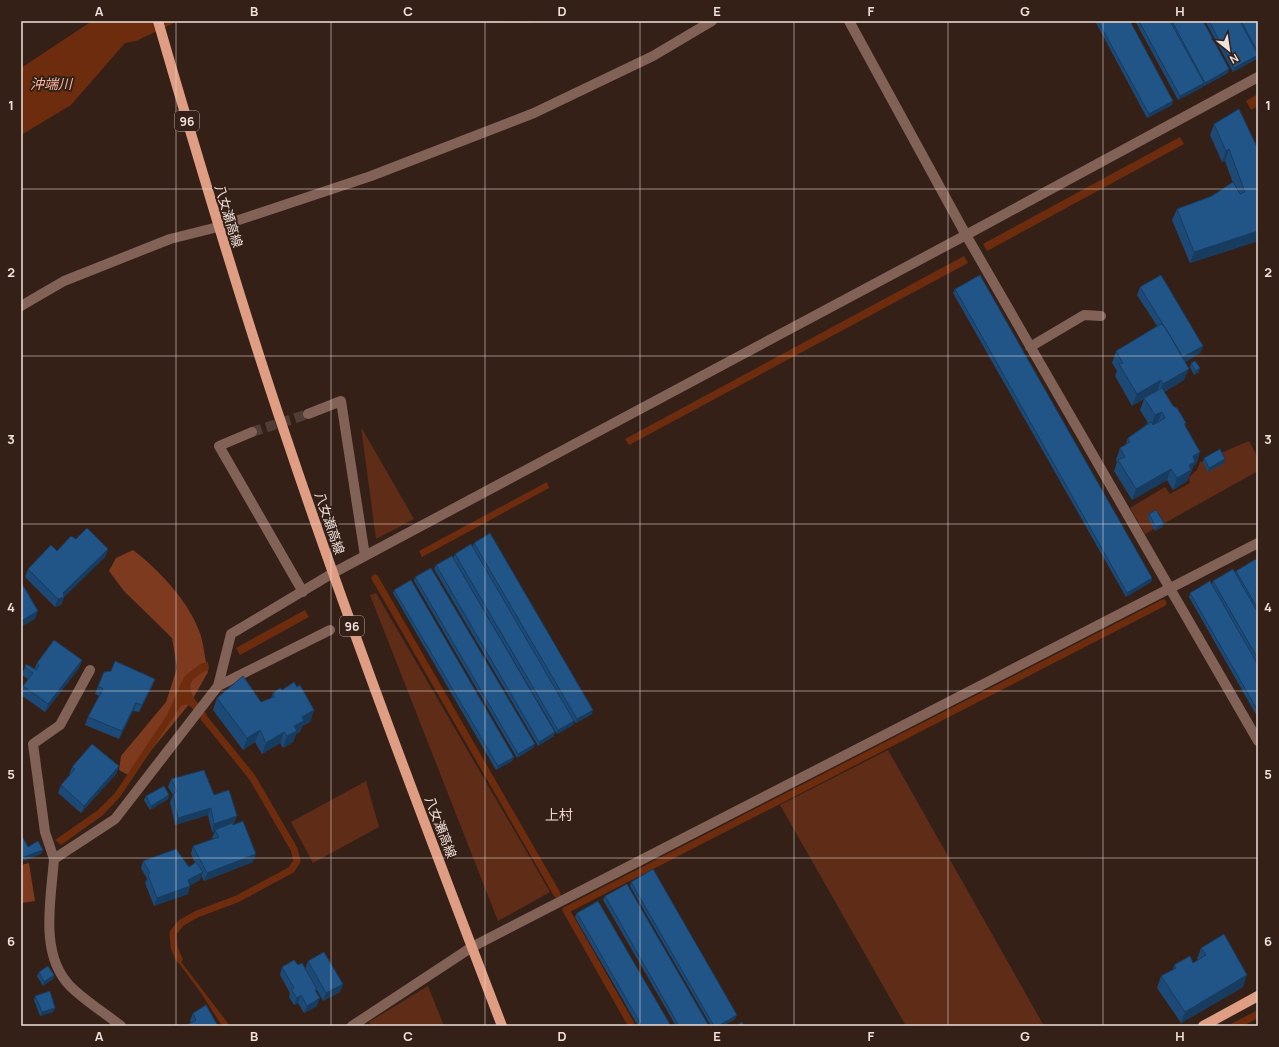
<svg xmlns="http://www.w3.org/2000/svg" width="1279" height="1047" viewBox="0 0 1279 1047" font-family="Manrope,'Noto Sans JP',sans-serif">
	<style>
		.green { fill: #5e2c17 }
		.forest { fill: #7d3a1e }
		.water { fill: #6e2c0e }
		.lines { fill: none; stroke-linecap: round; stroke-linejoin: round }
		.stream { stroke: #6e2c0e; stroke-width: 7 }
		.minor-tunnel { stroke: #513d35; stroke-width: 10; stroke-dasharray: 10 5; stroke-linecap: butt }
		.minor { stroke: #826256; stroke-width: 10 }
		.major { stroke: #df9e84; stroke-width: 10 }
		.wall { fill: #1c4975 }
		.shaded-wall { fill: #173c5f }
		.building { fill: #215588; stroke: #173c5f }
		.grid { fill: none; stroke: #efe1dc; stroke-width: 1; stroke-opacity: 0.55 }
		.labels { text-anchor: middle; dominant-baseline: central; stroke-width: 4; stroke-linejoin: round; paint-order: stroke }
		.shield { fill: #352018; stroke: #b7a7a1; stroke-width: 1 }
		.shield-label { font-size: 12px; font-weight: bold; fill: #efe1dc }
		.street-label { font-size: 13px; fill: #efe1dc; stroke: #352018 }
		.water-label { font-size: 14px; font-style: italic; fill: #f3b59d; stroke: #352018 }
		.neighbourhood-label { font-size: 14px; fill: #f3d6cc; stroke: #352018 }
		.neatline { fill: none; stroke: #efe1dc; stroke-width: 1.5 }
		.grid-label { font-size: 13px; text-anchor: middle; font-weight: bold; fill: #efe1dc }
	</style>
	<rect width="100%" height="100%" fill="#352018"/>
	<path class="green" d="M361 427 414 519 376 539Z
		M1249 441 1258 458V471L1145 534 1130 508 1165 487 1170 494 1190 483 1189 477 1197 470 1200 462Z
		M376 593 550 892 498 921 370 595Z
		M888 750 1044 1026H906L780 805Z
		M366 781 379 827 313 863 291 822Z
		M428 986 444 1026H372L369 1022Z"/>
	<path class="forest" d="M133 550C160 571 190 602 201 636 204 647 205 660 208 672L191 702 130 776 119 770 121 756 166 702 177 668 172 638 124 591 109 571 116 558Z
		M29 863 35 901 21 903V865Z"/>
	<path class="water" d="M92 21H178L136 41 125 43 71 105 21 135V68Z
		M414 21H537L528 23Z
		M1258 94V106L1251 110 1246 101Z
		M1180 137 1184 144 987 251 983 244Z
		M964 256 968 263 629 445 625 439Z
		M547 482 549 488 422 557 419 551Z
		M305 610 309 617 240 655 236 648Z
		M208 662 209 669C178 684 191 694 207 715L204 718 187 704 181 706 120 797 103 815 61 845 55 840 98 810 115 793 167 715 184 677 200 664Z
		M179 959 230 1026H222L201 993 178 962Z
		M1258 1010V1018L1243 1026H1227Z"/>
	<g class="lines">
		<path class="stream" d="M375 578 557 894
			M179 959 174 947 173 933 181 923 197 914 237 899 291 870 297 861 294 849 252 777 204 718
			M632 1026 566 910 1163 603"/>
		<path class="minor-tunnel" d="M252 432 308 414"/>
		<path class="minor" d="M849 21 966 235 1258 741
			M21 306 64 281 170 239 218 227 371 176 534 113 653 56 712 21
			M1030 347 1084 315 1101 316
			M308 414 341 401 365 556
			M252 432 219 446 303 592
			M218 686 330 630
			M54 859 45 832 33 744 60 725 90 670
			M121 1026C105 1013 85 1001 70 986 39 954 51 900 54 859L115 819 218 686 231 634 333 573 966 235 1258 77
			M352 1026 472 947 1258 543"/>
		<path class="major" d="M158 21C198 159 239 298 285 434 352 634 427 830 502 1026
			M1203 1026 1258 996"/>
	</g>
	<path class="wall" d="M1095 21H1130L1172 105 1147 118Z
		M1135 21H1203L1228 73 1204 86 1203 85V87L1178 100Z
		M1205 21H1258V58L1233 72Z
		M1239 109 1258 241 1190 263 1172 220 1177 209 1212 196 1233 183 1225 161 1222 162 1210 135 1214 124Z
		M1140 287 1203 346 1200 353 1185 362 1184 380 1164 392 1173 406 1186 423 1185 426 1200 452 1196 464 1194 465 1187 481 1173 490 1167 480 1132 500 1114 471 1117 462 1116 460 1120 448 1125 446 1128 438 1148 423 1140 410 1144 399 1132 406 1115 376 1117 371 1112 363 1116 351 1157 326 1137 295Z
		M955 289 1152 578 1151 582 1126 597 953 293Z
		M1191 363 1199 372 1194 375 1190 367Z
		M1204 458 1224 463 1208 472 1203 462Z
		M1149 514 1162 527 1155 531 1148 518Z
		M76 539 108 549 105 557 64 597 61 605 55 607 25 577 28 569Z
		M474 543 592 714 576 723 574 721 573 725 557 734 453 558 455 554 472 547Z
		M1258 562V718L1189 597 1190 593 1212 584 1213 581 1235 573 1236 571Z
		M436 565 554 736 538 746 434 569Z
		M415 577 535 744 533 748 517 758 414 581Z
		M394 590 514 757 512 761 496 770 393 593Z
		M82 660 79 668 45 712 21 695V691L23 686 28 679 22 675 25 667 34 669 37 663Z
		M98 686 152 687 139 712 133 711 119 739 85 725 88 717 99 696 95 694Z
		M297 687 314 710 310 722 302 726 300 732 296 734 293 742 283 748 280 743 262 754 255 742 243 750 213 710 217 698 261 702 271 698 273 693Z
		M119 766 116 774 81 813 58 793 61 785 70 775H69L72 767Z
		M171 779 214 795 234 824H233L253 862 204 881 201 875 200 880 190 885 188 894 154 906 145 883 147 879 141 868 143 861 189 867 195 863 191 854 193 846 213 839 212 838 215 831 212 832 208 815 175 825 170 802 173 795 168 787Z
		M169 795 168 799 150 810 144 800 146 796Z
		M631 882 735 1019 723 1026H711L630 886Z
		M605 896 709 1026H676L603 900Z
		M577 913 671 1026H638L575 917Z
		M1201 948 1243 987 1181 1023 1157 988 1161 976 1173 970 1174 965 1193 963 1198 960 1197 959Z
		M308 961 343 984 340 992 323 1001 317 990 316 991 317 1006 304 1013 298 1003 294 1005 289 997 290 993 280 975 282 967 298 965 305 969Z
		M39 972 54 975 53 979 43 986 37 976Z
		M35 996 55 1008 53 1012 40 1016 34 1000Z
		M193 1013 218 1026 191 1023 190 1021Z"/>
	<path class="shaded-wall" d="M1258 55 1257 59 1233 72 1234 68Z
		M1229 69 1228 73 1204 86 1205 83Z
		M1204 83 1203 87 1178 100 1180 96Z
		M1173 101 1172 105 1147 118 1149 114Z
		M1229 149 1225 161 1222 162 1226 151Z
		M1258 231V241L1190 263 1194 252Z
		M1203 346 1200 353 1181 365 1183 357Z
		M1200 368 1199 372 1194 375 1196 371Z
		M1189 369 1184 380 1159 395 1163 384Z
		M1161 380 1157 391 1132 406 1137 394Z
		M1162 412 1157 423 1151 427 1155 415Z
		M1200 452 1196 464 1194 465 1187 481 1173 490 1177 478 1193 456Z
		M1225 459 1224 463 1208 472 1209 468Z
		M1171 469 1167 480 1132 500 1136 489Z
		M1164 523 1162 527 1155 531 1156 527Z
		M108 549 105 557 64 597 61 605 55 607 58 599 63 593Z
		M1152 578 1151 582 1126 597 1127 593Z
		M38 611 35 619 21 627V621Z
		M82 660 79 668 45 712 48 704Z
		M155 679 152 687 139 712 142 705Z
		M136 703 133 711 119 739 122 731Z
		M314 710 310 722 302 726 300 732 296 734 293 742 283 748 287 736 294 726 302 717Z
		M593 710 592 714 576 723 577 719Z
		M574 721 573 725 557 734 558 730Z
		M260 730 255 742 243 750 247 738Z
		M284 732 280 743 262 754 266 743Z
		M555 732 554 736 538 746 539 742Z
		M535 744 533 748 517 758 518 754Z
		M514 757 512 761 496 770 498 766Z
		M119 766 116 774 81 813 84 806Z
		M169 795 168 799 150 810 151 806Z
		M211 808 208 815 175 825 178 818Z
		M237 816 234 824 212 832 214 824Z
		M43 850 41 854 21 862V858Z
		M256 854 253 862 204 881 207 873Z
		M203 872 200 880 186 888 190 886 188 894 154 906 157 898Z
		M54 975 53 979 43 986 44 982Z
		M1247 975 1243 987 1181 1023 1185 1012Z
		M343 984 340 992 323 1001 326 993Z
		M301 995 298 1003 294 1005 297 998Z
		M320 998 317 1006 304 1013 307 1006Z
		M55 1008 53 1012 40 1016 42 1012Z
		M737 1015 735 1019 723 1026H718Z"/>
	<path class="building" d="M1098 21H1130L1173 101 1149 114Z
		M1139 21H1170L1204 83 1180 96Z
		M1172 21H1203L1229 69 1205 83Z
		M1209 21H1240L1258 55 1234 68Z
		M1241 21H1258V52Z
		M1239 109 1258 149V231L1194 252 1177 209 1212 196 1233 182 1240 194 1245 192 1229 149 1226 151 1214 124Z
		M980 275 1152 578 1127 593 955 289Z
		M1161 275 1203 346 1183 357 1140 287Z
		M1161 324 1165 327 1189 369 1163 384 1161 380 1137 394 1119 364 1123 363 1116 351Z
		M1195 361 1200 368 1196 371 1191 363Z
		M1162 388 1173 406 1177 408 1186 423 1184 424 1200 452 1193 456 1195 462 1189 465 1191 470 1177 478 1171 469 1136 489 1118 460 1125 457 1120 448 1130 442 1128 438 1151 422 1153 425 1165 418 1162 412 1155 415 1144 398Z
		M1220 449 1225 459 1209 468 1204 458Z
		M1156 510 1164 523 1156 527 1149 514Z
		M87 528 108 549 63 593 64 597 58 599 28 569 51 545 57 551 71 536 76 539Z
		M490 533 593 710 577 719 474 543Z
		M471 544 574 721 558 730 455 554Z
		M452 556 555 732 539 742 436 565Z
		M1256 559 1258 562V609L1236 571Z
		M431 568 535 744 518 754 415 577Z
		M1233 569 1258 613V659L1213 581Z
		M411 580 514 757 498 766 394 590Z
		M1210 581 1258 665V711L1190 593Z
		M21 582 38 611 21 621Z
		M54 640 82 660 48 704 23 686 33 673 25 667 26 664 36 670 39 666 37 663Z
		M115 661 155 679 142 705 136 703 122 731 88 717 103 689 98 686 104 672 111 671Z
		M243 676 261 702 274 697 273 693 280 688 282 690 294 682 297 687 300 685 314 710 302 717 304 721 294 726 297 731 287 736 284 732 266 743 260 730 247 738 217 698Z
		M92 744 119 766 84 806 61 785 75 769 72 767Z
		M204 770 214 795 229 790 237 816 214 824 211 808 178 818 173 795 177 791 171 779Z
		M164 786 169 795 151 806 146 796Z
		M243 821 256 854 207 873 193 846 219 837 215 830 232 823 233 825Z
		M21 834 28 847 38 841 43 850 21 858Z
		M176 849 189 867 196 862 203 872 188 880 190 886 157 898 148 875 150 873 143 861Z
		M653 869 737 1015 718 1026H714L631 882Z
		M627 884 709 1026H679L605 896Z
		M598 901 671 1026H642L577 913Z
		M1224 934 1247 975 1185 1012 1161 976 1176 968 1174 965 1190 956 1193 963 1206 955 1201 948Z
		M324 952 343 984 326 993 308 961Z
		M294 960 298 965 302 963 317 989 315 990 320 998 307 1006 301 995 297 998 291 989 294 988 282 967Z
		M48 966 54 975 44 982 39 972Z
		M50 991 55 1008 42 1012 35 996Z
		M206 1005 218 1026H185L196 1020 193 1013Z
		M742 1022 744 1026H736Z"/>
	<path class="grid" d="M176 21V1026M331 21V1026M485 21V1026M640 21V1026M794 21V1026M948 21V1026M1103 21V1026M21 189H1258M21 356H1258M21 524H1258M21 691H1258M21 858H1258"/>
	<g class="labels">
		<g class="shield">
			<rect x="175" y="111" width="24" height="20" rx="3"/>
			<rect x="340" y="616" width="24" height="20" rx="3"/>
		</g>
		<g class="shield-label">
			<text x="187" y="121">96</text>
			<text x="352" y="626">96</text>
		</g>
		<g class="street-label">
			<text transform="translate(229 216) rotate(73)">八女瀬高線</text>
			<text transform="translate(330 523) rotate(71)">八女瀬高線</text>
			<text transform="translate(441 827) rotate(69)">八女瀬高線</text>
		</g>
		<g class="water-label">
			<text x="51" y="83">沖端川</text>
		</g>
		<g class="neighbourhood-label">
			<text x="559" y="814">上村</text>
		</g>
	</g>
	<rect width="1279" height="1047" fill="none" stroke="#352018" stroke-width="44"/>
	<g transform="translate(1229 50) rotate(150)" stroke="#352018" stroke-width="3" paint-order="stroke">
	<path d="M0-3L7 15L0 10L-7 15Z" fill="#efe1dc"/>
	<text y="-6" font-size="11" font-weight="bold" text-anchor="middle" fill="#efe1dc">N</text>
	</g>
	<rect x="22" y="22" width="1235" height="1003" class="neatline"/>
	<g class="grid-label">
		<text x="99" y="16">A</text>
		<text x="254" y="16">B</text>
		<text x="408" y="16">C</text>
		<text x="562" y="16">D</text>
		<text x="717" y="16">E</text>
		<text x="871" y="16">F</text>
		<text x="1025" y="16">G</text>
		<text x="1180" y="16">H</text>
		<text x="11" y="110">1</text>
		<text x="1268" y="110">1</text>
		<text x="11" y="277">2</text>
		<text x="1268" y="277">2</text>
		<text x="11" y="444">3</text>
		<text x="1268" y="444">3</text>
		<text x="11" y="612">4</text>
		<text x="1268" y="612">4</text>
		<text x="11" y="779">5</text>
		<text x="1268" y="779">5</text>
		<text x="11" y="946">6</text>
		<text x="1268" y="946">6</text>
		<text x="99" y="1041">A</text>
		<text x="254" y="1041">B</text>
		<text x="408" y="1041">C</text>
		<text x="562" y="1041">D</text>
		<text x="717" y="1041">E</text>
		<text x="871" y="1041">F</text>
		<text x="1025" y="1041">G</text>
		<text x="1180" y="1041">H</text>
	</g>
</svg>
